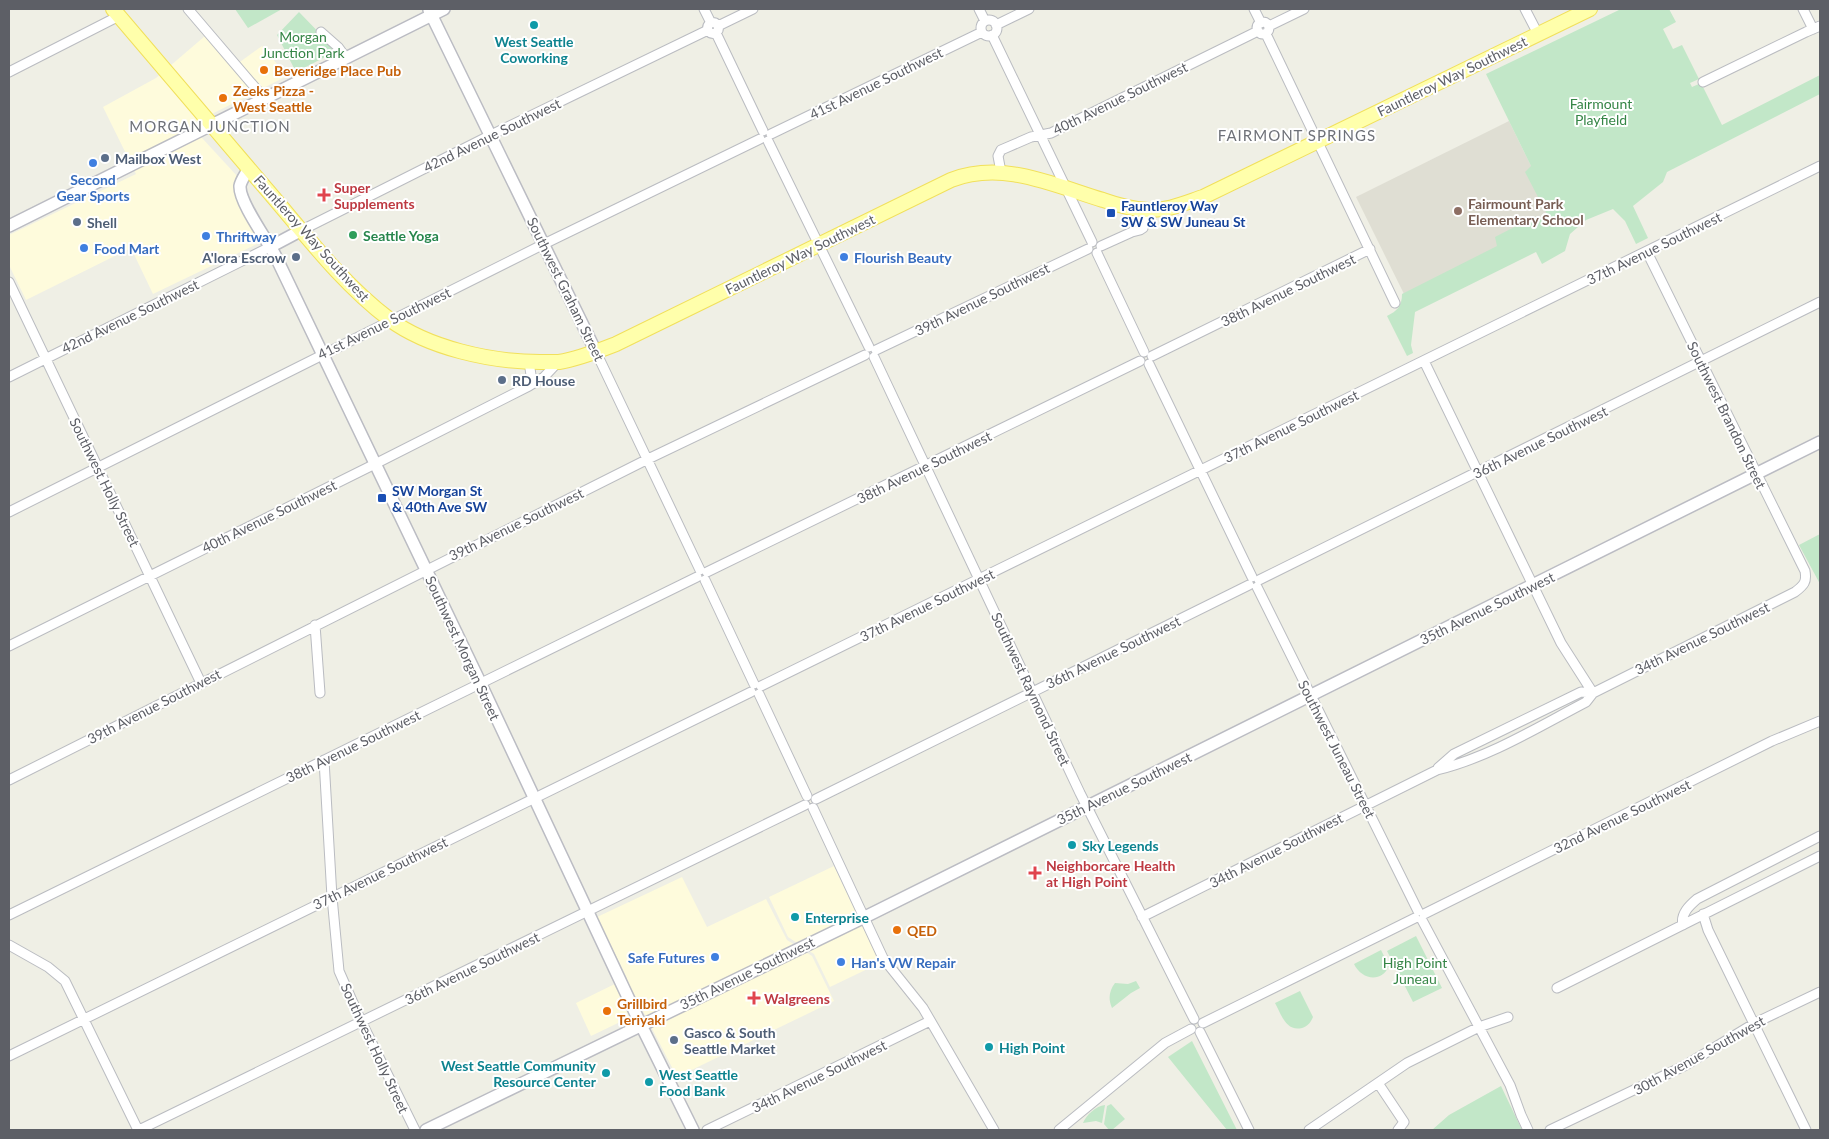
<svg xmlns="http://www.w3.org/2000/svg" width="1829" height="1139" viewBox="0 0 1829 1139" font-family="Lato,sans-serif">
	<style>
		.commercial { fill: #fefbdc }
		.education { fill: #dfded3 }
		.green { fill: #c2e7c8 }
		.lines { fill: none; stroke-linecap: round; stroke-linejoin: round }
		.street-casing { stroke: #babcc1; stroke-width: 11 }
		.secondary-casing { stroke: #bbbcc3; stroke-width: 14 }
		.primary-casing { stroke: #f1e05c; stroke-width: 16 }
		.street { stroke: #fff; stroke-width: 9 }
		.secondary { stroke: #fff; stroke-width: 11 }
		.primary { stroke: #ffffab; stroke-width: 14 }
		.culture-dot { fill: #0f9aa8; stroke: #fff; stroke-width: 2 }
		.food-dot { fill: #e8710a; stroke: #fff; stroke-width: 2 }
		.service-dot { fill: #5c6f8a; stroke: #fff; stroke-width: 2 }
		.shop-dot { fill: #3f7fe0; stroke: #fff; stroke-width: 2 }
		.health-dot { fill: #e0444e; stroke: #fff; stroke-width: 2 }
		.education-dot { fill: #8d6e63; stroke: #fff; stroke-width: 2 }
		.transit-dot { fill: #1a4fb4; stroke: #fff; stroke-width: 2 }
		.leisure-dot { fill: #2e9e5b; stroke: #fff; stroke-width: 2 }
		.labels { text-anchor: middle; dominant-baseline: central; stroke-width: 4; stroke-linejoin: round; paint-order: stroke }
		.park-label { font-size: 14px; fill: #358546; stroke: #fff }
		.culture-label { font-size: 14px; font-weight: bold; fill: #0d838f; stroke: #fff; text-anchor: start }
		.food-label { font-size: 14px; font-weight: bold; fill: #c56008; stroke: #fff; text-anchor: start }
		.street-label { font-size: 14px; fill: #5d5f66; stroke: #fff }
		.service-label { font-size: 14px; font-weight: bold; fill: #4e5e75; stroke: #fff; text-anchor: start }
		.shop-label { font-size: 14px; font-weight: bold; fill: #366cbe; stroke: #fff; text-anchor: start }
		.health-label { font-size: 14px; font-weight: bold; fill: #be3a42; stroke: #fff; text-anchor: start }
		.education-label { font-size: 14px; font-weight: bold; fill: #785e54; stroke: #fff; text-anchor: start }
		.transit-label { font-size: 14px; font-weight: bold; fill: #164399; stroke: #fff; text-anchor: start }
		.leisure-label { font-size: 14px; font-weight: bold; fill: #27864d; stroke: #fff; text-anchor: start }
		.neighbourhood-label { font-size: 15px; letter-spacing: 1px; fill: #6e7178; stroke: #fff }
	</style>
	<rect width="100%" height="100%" fill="#efefe5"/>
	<path class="commercial" d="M205 36 233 67 262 46 287 76 190 125 238 177 257 244 153 294 131 248 26 300 9 265V235L136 174 103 107 156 78Z
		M834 866 880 963 830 987 814 954 788 937 769 897Z
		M682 877 707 927 766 899 787 940 812 956 834 1001 677 1077 643 1011 591 1036 576 1003 627 978 597 917Z"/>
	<path class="education" d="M1509 121 1560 225 1407 300 1356 197Z"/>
	<path class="green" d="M235 9H282L248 28Z
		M1621 9H1669L1676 22 1663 29 1673 49 1682 45 1699 79 1690 83 1692 87 1701 83 1722 125 1820 75V94L1667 172 1663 182 1633 206 1648 238 1636 244 1625 221 1613 209 1586 220 1570 234 1565 251 1542 264 1536 252 1415 312 1411 345 1413 353 1407 356 1387 316C1397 311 1402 306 1402 294L1497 246 1495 237 1534 217 1551 222 1525 172 1531 166 1486 74Z
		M299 12 332 46 333 52 331 54 296 72 277 35Z
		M1820 534V584L1799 545Z
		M1416 936 1442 988 1413 1002 1387 951Z
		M1381 950 1389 966C1381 984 1361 979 1354 964Z
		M1136 981 1140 988 1131 993 1112 1008C1108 999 1109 991 1115 983L1128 984Z
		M1300 991 1313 1017C1311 1022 1308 1026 1302 1028 1286 1032 1281 1014 1275 1003Z
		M1192 1041 1237 1130H1227L1168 1057Z
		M1501 1086 1522 1130H1432L1449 1115Z
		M1111 1104 1125 1119 1112 1130H1109L1104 1124 1107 1106Z
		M1105 1105 1102 1123 1096 1121 1083 1123C1086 1115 1096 1106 1105 1105Z"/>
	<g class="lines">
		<defs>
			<path id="street" d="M188 9 264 98
				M704 9 711 23
				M979 9 985 21
				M1254 9 1261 23
				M1525 9 1538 34
				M1803 9 1813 29
				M981 28a8 8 0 1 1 16 0a8 8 0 1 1-16 0Z
				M1257 28a6 6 0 1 1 12 0a6 6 0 1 1-12 0Z
				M707.5 28a5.5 5.5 0 1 1 11 0a5.5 5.5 0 1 1-11 0Z
				M996 25 1029 9
				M718 26 753 9
				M1269 26 1304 9
				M321 32 338 47 346 58
				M716 33 763 131
				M1266 34 1395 303
				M992 35 1092 242
				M9 72 119 16
				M1703 82 1806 32 1820 26
				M771 134 982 32
				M768 141 869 347
				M1001 172 998 156 1001 150 1031 137 1051 133 1258 31
				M302 230 491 135 708 30
				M1101 246 1132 232 1140 230 1143 228 1150 210
				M1097 253 1144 352
				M9 282 201 683
				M876 350 1088 249
				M596 352 700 570
				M1152 356 1370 249
				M874 357 1080 793 1194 1019
				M1424 361 1561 643 1593 693
				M529 362 531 375 529 386
				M1149 364 1252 577
				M9 377 270 247
				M9 512 544 244 760 139
				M707 572 1140 361
				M705 580 754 684
				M1259 580 1820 302
				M1257 587 1418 911
				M315 625 320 693
				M9 646 375 464 529 386 544 377 558 362
				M761 686 1820 166
				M759 694 807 796
				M324 760 332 897 339 971 361 1021 415 1130
				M1438 768 1454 754 1581 692 1593 693
				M9 780 648 459 865 355
				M816 799 1249 585
				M813 808 883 958 923 1008 994 1130
				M1424 914 1772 741 1820 721
				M1703 914 1708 930 1806 1130
				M9 915 697 577
				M1142 917 1437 770C1490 757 1538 727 1586 702L1593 693 1795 592C1804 585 1807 582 1805 571L1647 252
				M1422 920 1510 1085 1521 1115 1528 1130
				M1683 925C1680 914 1690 905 1697 899L1820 836
				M9 945 48 967 65 981 138 1130
				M1557 988 1820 856
				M1203 1023 1415 918
				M1200 1032 1249 1130
				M9 1056 751 692
				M1378 1083 1404 1122 1398 1130
				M139 1130 805 805
				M707 1130 930 1021
				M1059 1130 1165 1043 1191 1029
				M1309 1130 1407 1063 1479 1027 1508 1017
				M1550 1130 1684 1066 1755 1023 1820 992"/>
			<path id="secondary" d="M429 10 596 352
				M249 168C246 174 241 180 240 186 239 202 267 240 275 255L477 676 641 1025 693 1130
				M9 226 444 9
				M270 247 302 230
				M426 1130 873 913 1820 442"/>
			<path id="primary" d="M113 9C163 67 212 126 262 184 302 230 340 282 389 319 428 348 491 362 540 362 546 362 553 362 559 362 578 359 598 351 616 344L951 180C1003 160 1053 185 1103 200 1117 205 1133 209 1148 210 1167 211 1185 203 1203 197L1590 9"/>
		</defs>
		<use href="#street" class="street-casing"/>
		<use href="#secondary" class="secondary-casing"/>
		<use href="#primary" class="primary-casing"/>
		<use href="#street" class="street"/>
		<use href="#secondary" class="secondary"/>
		<use href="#primary" class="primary"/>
	</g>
	<g class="culture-dot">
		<circle cx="534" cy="25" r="5"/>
		<circle cx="1072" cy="845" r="5"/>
		<circle cx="795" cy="917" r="5"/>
		<circle cx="989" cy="1047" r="5"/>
		<circle cx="606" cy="1073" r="5"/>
		<circle cx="649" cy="1082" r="5"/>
	</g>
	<g class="food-dot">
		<circle cx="264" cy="70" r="5"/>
		<circle cx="223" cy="98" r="5"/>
		<circle cx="897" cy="930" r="5"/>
		<circle cx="607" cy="1011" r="5"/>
	</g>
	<g class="service-dot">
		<circle cx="105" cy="158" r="5"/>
		<circle cx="77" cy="222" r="5"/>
		<circle cx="296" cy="257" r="5"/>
		<circle cx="502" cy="380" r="5"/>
		<circle cx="674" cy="1040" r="5"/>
	</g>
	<g class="shop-dot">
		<circle cx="93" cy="163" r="5"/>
		<circle cx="206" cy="236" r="5"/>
		<circle cx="84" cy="248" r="5"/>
		<circle cx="844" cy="257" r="5"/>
		<circle cx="715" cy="957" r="5"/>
		<circle cx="841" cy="962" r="5"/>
	</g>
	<g class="health-dot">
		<path d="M321.5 187.5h5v5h5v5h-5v5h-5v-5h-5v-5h5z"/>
		<path d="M1032.5 865.5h5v5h5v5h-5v5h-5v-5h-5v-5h5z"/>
		<path d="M751.5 990.5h5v5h5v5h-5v5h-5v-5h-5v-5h5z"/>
	</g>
	<circle class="education-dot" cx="1458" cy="211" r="5"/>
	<g class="transit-dot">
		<rect x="1106" y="208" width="10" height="10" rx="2.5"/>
		<rect x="377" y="493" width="10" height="10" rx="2.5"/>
	</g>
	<circle class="leisure-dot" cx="353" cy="235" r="5"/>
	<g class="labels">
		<g class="park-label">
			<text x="303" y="36">Morgan<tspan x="303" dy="16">Junction Park</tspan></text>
			<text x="1601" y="103">Fairmount<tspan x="1601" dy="16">Playfield</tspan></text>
			<text x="1415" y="962">High Point<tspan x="1415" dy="16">Juneau</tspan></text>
		</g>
		<g class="culture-label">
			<text x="534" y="41" text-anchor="middle">West Seattle<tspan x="534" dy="16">Coworking</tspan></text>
			<text x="1082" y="845">Sky Legends</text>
			<text x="805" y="917">Enterprise</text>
			<text x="999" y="1047">High Point</text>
			<text x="596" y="1065" text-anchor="end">West Seattle Community<tspan x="596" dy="16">Resource Center</tspan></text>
			<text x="659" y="1074">West Seattle<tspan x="659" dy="16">Food Bank</tspan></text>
		</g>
		<g class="food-label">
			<text x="274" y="70">Beveridge Place Pub</text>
			<text x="233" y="90">Zeeks Pizza -<tspan x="233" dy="16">West Seattle</tspan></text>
			<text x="907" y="930">QED</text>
			<text x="617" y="1003">Grillbird<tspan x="617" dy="16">Teriyaki</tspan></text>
		</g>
		<g class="street-label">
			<text transform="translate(1452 76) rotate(-26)">Fauntleroy Way Southwest</text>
			<text transform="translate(876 83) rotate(-26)">41st Avenue Southwest</text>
			<text transform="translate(1120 98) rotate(-26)">40th Avenue Southwest</text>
			<text transform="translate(492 135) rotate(-26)">42nd Avenue Southwest</text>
			<text transform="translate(312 238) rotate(48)">Fauntleroy Way Southwest</text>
			<text transform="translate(1654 248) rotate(-26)">37th Avenue Southwest</text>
			<text transform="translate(800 254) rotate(-26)">Fauntleroy Way Southwest</text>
			<text transform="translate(566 289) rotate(64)">Southwest Graham Street</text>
			<text transform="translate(1288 290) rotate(-26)">38th Avenue Southwest</text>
			<text transform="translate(982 299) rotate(-26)">39th Avenue Southwest</text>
			<text transform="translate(130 316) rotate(-26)">42nd Avenue Southwest</text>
			<text transform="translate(384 323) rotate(-26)">41st Avenue Southwest</text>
			<text transform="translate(1727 415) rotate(64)">Southwest Brandon Street</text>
			<text transform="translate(1291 426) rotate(-26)">37th Avenue Southwest</text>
			<text transform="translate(1540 442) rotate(-26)">36th Avenue Southwest</text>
			<text transform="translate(924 467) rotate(-26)">38th Avenue Southwest</text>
			<text transform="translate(105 482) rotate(64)">Southwest Holly Street</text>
			<text transform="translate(269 516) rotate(-26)">40th Avenue Southwest</text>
			<text transform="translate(516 524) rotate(-26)">39th Avenue Southwest</text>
			<text transform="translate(927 605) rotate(-26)">37th Avenue Southwest</text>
			<text transform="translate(1487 608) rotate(-26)">35th Avenue Southwest</text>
			<text transform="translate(1702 638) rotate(-26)">34th Avenue Southwest</text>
			<text transform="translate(463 648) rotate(65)">Southwest Morgan Street</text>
			<text transform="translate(1113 652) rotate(-26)">36th Avenue Southwest</text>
			<text transform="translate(1031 689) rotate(65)">Southwest Raymond Street</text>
			<text transform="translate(154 706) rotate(-27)">39th Avenue Southwest</text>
			<text transform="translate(353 746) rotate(-26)">38th Avenue Southwest</text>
			<text transform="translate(1337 749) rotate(63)">Southwest Juneau Street</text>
			<text transform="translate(1124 788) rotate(-26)">35th Avenue Southwest</text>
			<text transform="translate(1622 816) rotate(-26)">32nd Avenue Southwest</text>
			<text transform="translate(1276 850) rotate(-27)">34th Avenue Southwest</text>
			<text transform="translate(380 873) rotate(-26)">37th Avenue Southwest</text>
			<text transform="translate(472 968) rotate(-26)">36th Avenue Southwest</text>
			<text transform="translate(747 973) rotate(-26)">35th Avenue Southwest</text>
			<text transform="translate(375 1048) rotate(65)">Southwest Holly Street</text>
			<text transform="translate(1699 1055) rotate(-29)">30th Avenue Southwest</text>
			<text transform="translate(819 1076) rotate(-26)">34th Avenue Southwest</text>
		</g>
		<g class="service-label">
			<text x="115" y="158">Mailbox West</text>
			<text x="87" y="222">Shell</text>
			<text x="286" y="257" text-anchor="end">A'lora Escrow</text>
			<text x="512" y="380">RD House</text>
			<text x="684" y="1032">Gasco &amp; South<tspan x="684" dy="16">Seattle Market</tspan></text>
		</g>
		<g class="shop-label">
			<text x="93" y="179" text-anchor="middle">Second<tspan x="93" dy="16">Gear Sports</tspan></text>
			<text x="216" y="236">Thriftway</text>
			<text x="94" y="248">Food Mart</text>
			<text x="854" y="257">Flourish Beauty</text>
			<text x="705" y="957" text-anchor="end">Safe Futures</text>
			<text x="851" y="962">Han's VW Repair</text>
		</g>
		<g class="health-label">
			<text x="334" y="187">Super<tspan x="334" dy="16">Supplements</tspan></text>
			<text x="1046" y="865">Neighborcare Health<tspan x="1046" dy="16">at High Point</tspan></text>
			<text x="764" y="998">Walgreens</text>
		</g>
		<g class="education-label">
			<text x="1468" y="203">Fairmount Park<tspan x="1468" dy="16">Elementary School</tspan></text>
		</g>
		<g class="transit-label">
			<text x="1121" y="205">Fauntleroy Way<tspan x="1121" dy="16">SW &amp; SW Juneau St</tspan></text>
			<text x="392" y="490">SW Morgan St<tspan x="392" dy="16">&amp; 40th Ave SW</tspan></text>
		</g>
		<g class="leisure-label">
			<text x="363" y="235">Seattle Yoga</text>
		</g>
		<g class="neighbourhood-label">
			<text x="210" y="126">MORGAN JUNCTION</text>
			<text x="1297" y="135">FAIRMONT SPRINGS</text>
		</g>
	</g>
	<rect width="1829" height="1139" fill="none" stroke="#5d5f66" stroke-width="20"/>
</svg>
